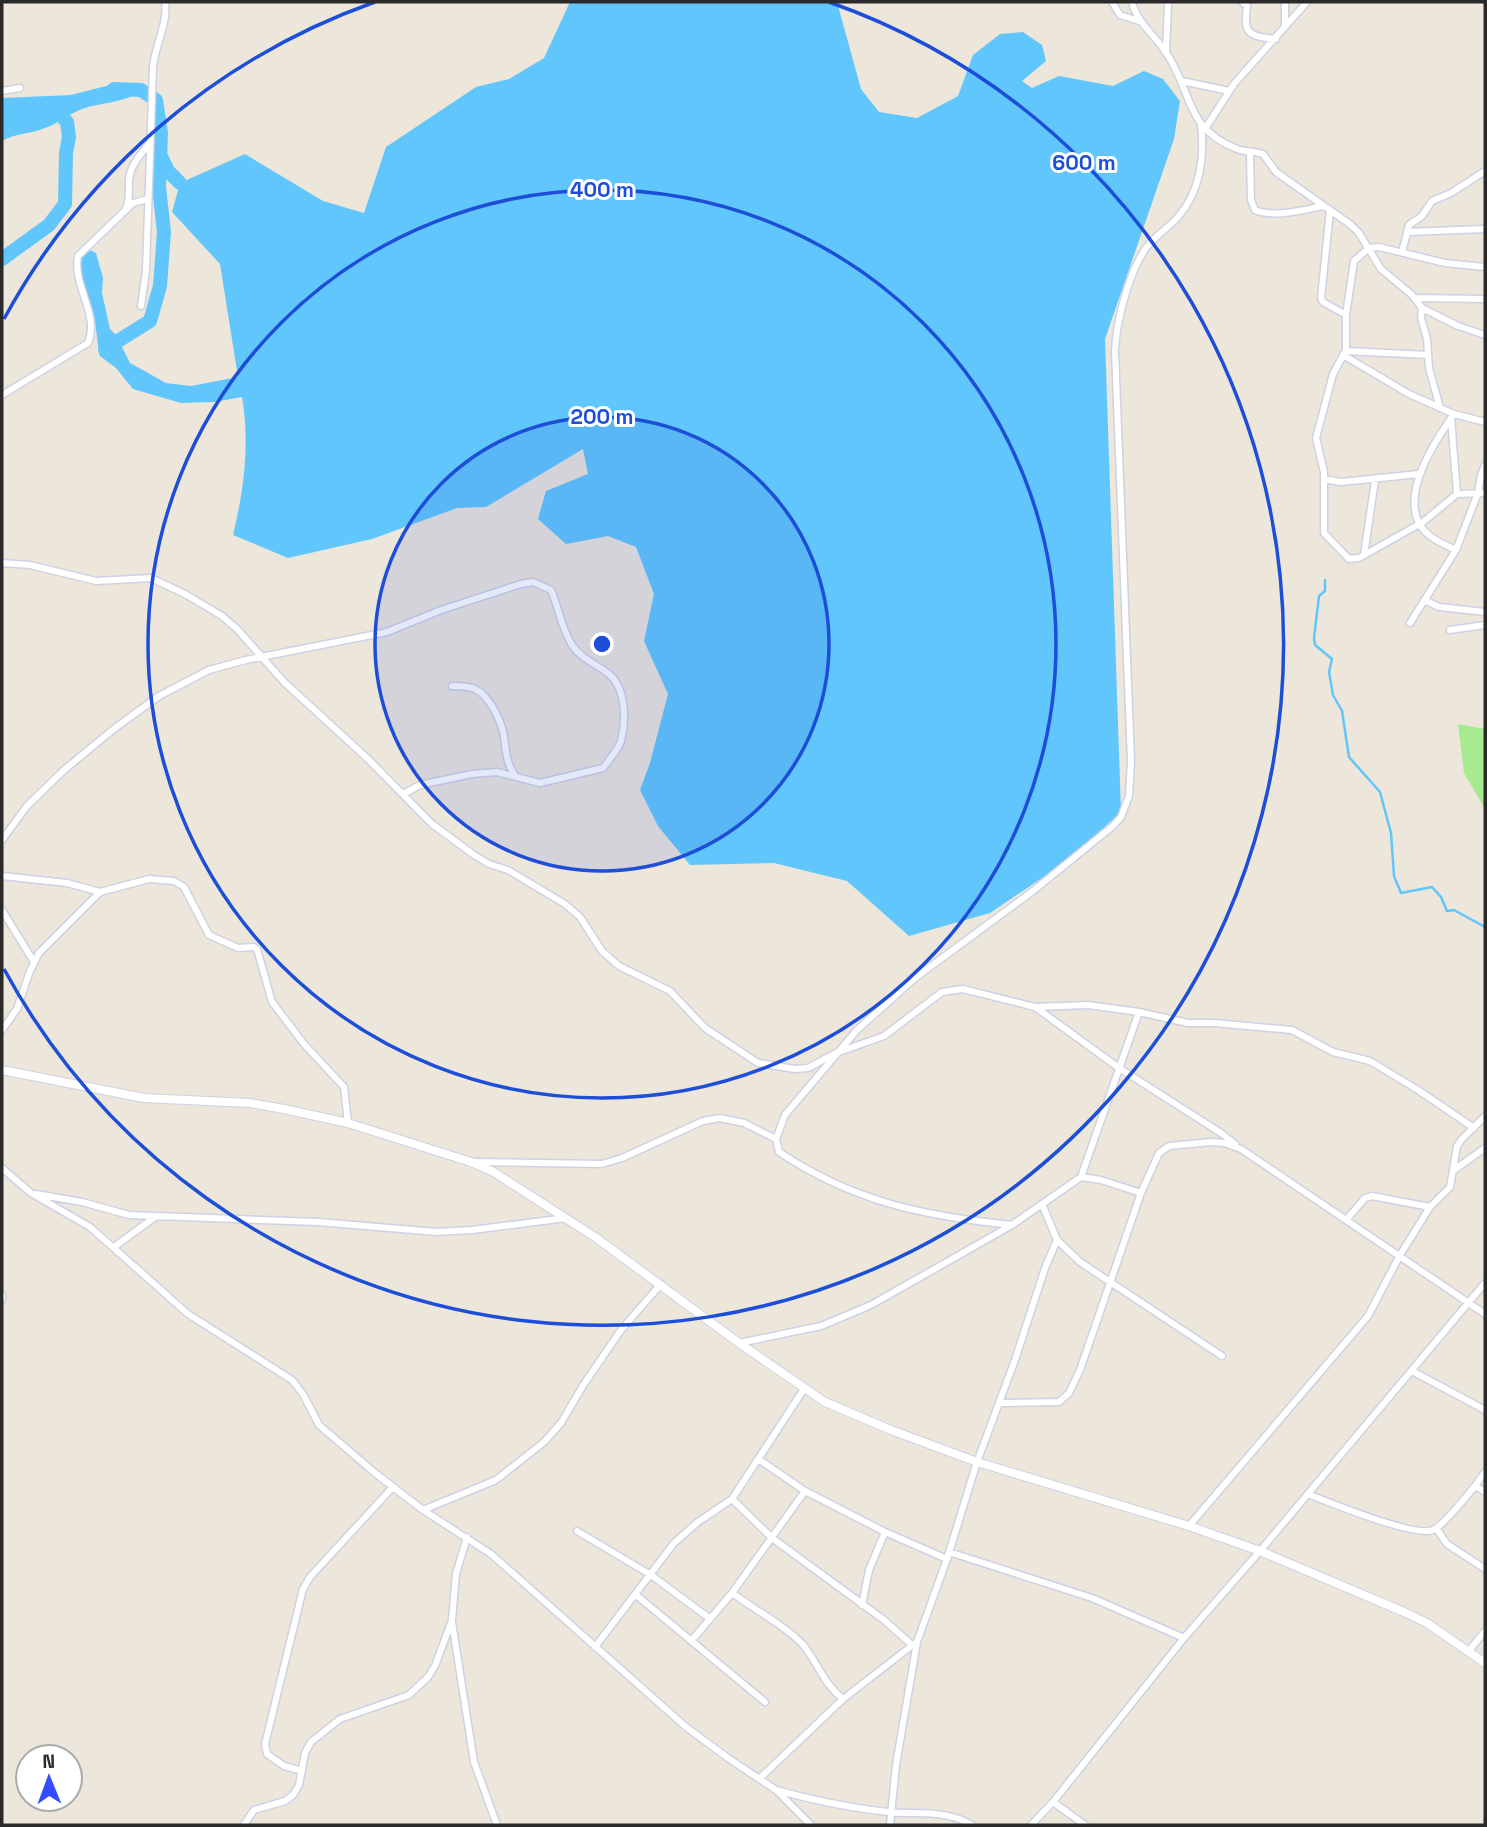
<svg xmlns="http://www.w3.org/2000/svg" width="1487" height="1827" viewBox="0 0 1487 1827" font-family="'Space Grotesk',sans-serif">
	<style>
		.green { fill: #a8ea90 }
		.water { fill: #61c6fb }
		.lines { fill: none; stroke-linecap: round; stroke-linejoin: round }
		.stream { stroke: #61c6fb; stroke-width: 2.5 }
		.river { stroke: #61c6fb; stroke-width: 14 }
		.minor-casing { stroke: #cfd1e4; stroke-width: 9 }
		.tertiary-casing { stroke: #cfd1e4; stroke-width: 10 }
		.minor { stroke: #fff; stroke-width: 6 }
		.tertiary { stroke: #fff; stroke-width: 8 }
		.ring { fill: none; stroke: #1d4ed8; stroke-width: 3.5 }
		.centre { fill: #1d4ed8; stroke: #fff; stroke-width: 3.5 }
		.ring-label { font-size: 21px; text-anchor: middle; font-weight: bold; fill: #1d4ed8; stroke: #fff; stroke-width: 6; stroke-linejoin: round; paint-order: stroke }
	</style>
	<rect width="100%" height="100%" fill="#ede6da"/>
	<path class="green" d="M1458 724 1485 729V809L1464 773Z"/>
	<path class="water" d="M570 2H837L861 89 879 112 917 118 958 96 973 55 1000 34 1023 32 1042 45 1046 61 1022 81 1032 88 1059 76 1113 86 1144 71 1163 79 1180 101 1174 139 1105 339 1121 812 1067 861 990 913 909 936 847 881 774 863 690 865 658 826 640 790 650 763 668 694 644 641 654 594 636 547 608 536 566 544 538 519 546 491 588 474 583 449 486 507 457 508 372 539 288 558 233 535C244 490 250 442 242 397L214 402 181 403 133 389 116 368 100 356C97 344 97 330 94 317 88 294 73 276 83 252L90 250 96 253 103 278 102 293 110 329 116 335 130 363 166 383 191 386 238 377 220 264 172 212 180 183 245 154 323 201 364 213 386 147 476 87 509 79 544 58Z
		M118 83H130L134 95C118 103 101 103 85 108 70 113 59 123 45 128 31 134 15 133 2 141V98L71 95Z"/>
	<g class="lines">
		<path class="stream" d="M1325 580V591L1319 596 1314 638 1315 645 1332 659 1329 672 1333 695 1342 711 1349 757 1380 792 1391 833 1394 876 1401 893 1432 887 1441 897 1447 911 1454 910 1485 927"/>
		<path class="river" d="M161 156 168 171 180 183
			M2 259 49 225 65 204 66 153 69 137 67 122 51 105
			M105 349 150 321 160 286 164 232 159 187 161 133 156 100 141 90 114 89"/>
		<defs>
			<path id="minor" d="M1112 2 1120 15 1142 22
				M1132 2C1137 22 1154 35 1165 51 1193 90 1183 128 1237 149 1245 152 1255 151 1263 154L1276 172 1351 225 1359 233 1381 269 1412 295 1422 308 1458 326 1485 335
				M1242 2 1247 6C1243 35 1249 36 1276 39
				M1285 2V24
				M1166 52 1168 2
				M1182 81 1229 91
				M2 91 20 88
				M1205 129 1234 84 1307 2
				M1250 152 1251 200 1255 210C1274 218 1304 210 1323 206
				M126 208C131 198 128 189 129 179 131 164 141 154 150 143
				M1330 210 1321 298 1323 302 1346 315
				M1407 232 1485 229
				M1402 252 1409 225 1422 216 1432 201 1451 193 1485 171
				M1485 267 1445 263 1379 247 1369 248 1354 261 1346 315V350L1333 374 1316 438 1324 472V533L1349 559 1359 558 1423 522 1457 494 1485 493
				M1415 298 1485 299
				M141 306 146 271 153 67C155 45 168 24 165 2
				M1422 308 1421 318 1427 339 1429 368 1440 408
				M1346 351 1428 355
				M1343 355 1409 394 1454 414 1485 422
				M2 395 88 343C100 314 72 286 78 256L133 203 148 199
				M1454 414C1435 441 1401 492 1420 525 1427 537 1443 544 1456 550
				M1451 418 1457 494
				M1324 479 1341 482 1419 474
				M1364 555 1375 480
				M2 563 30 565 96 581 151 578 185 594 222 616 237 629 285 683 368 759 432 824 474 855 489 864 508 870 565 904 580 917 602 951 619 966 670 991 705 1028 758 1063 795 1069 808 1068 836 1053 884 1036 942 992 963 989 1035 1007 1088 1005 1139 1012 1188 1023H1214L1292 1030 1333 1052 1370 1061 1418 1090 1474 1128
				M1424 600 1439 607 1485 612
				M1410 623 1456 550 1478 493 1481 475 1485 465
				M1450 630 1485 625
				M452 686C460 686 468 686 475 689 490 696 501 721 504 736 506 751 506 762 514 774
				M2 840 27 806 64 770 115 728 159 696 209 670 246 660 387 632 441 610 521 584 533 582 551 590C559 608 561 628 572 645 582 660 597 664 610 675 626 689 626 721 621 741 618 750 609 760 603 768L540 783 497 772 472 774 420 785 403 794
				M2 876 67 883 100 892
				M2 910 34 962
				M1035 1007 1119 1068 1221 1133 1235 1144
				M2 1030 17 1009 30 971 39 953 100 892 149 879 174 881 184 887 209 935 238 948 254 947 257 949 272 1002 304 1044 344 1087 348 1123
				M473 1162 602 1164 622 1158 703 1121 720 1118 744 1123 776 1139
				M2 1168 31 1193 90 1227 188 1314 292 1380 303 1394 319 1425 375 1473 423 1510 491 1554 686 1727 728 1758 776 1790 811 1825
				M1454 1170 1485 1148
				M1081 1177 1139 1012
				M36 1194 82 1202 129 1215 318 1222 437 1232 472 1230 566 1218
				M1042 1204 1057 1240 1080 1262 1222 1356
				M1346 1220 1485 1314
				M1012 1225C924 1216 854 1202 779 1152L776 1139 785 1115 857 1030 915 978 1033 891 1113 826 1121 817 1129 796 1131 761 1115 351C1116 322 1129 272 1146 248 1155 236 1168 228 1178 217 1200 192 1205 157 1201 125
				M114 1247 155 1217
				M2 1295V1299
				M739 1343 821 1326 871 1305 1012 1225 1081 1177 1101 1180 1141 1193 1159 1153 1169 1146 1211 1142 1224 1143 1241 1149 1346 1220 1365 1198 1372 1196 1430 1207
				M1412 1371 1485 1410
				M999 1403 1059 1402 1069 1393 1080 1370 1141 1193
				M758 1459 805 1491 885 1532 947 1559
				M1475 1486 1485 1472
				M1308 1494C1328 1502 1416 1538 1433 1530 1445 1524 1466 1497 1475 1486L1485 1492
				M732 1499 772 1538 884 1620 912 1645
				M423 1510 496 1480 544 1442 561 1423 584 1384 621 1330 661 1284
				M1189 1526 1368 1316 1400 1255 1430 1207 1450 1187 1457 1146 1462 1139 1485 1116
				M1436 1528 1447 1544 1485 1569
				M577 1531 651 1575 709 1618
				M949 1552 1092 1598 1184 1638
				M732 1593C751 1607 790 1629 804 1646 818 1664 824 1684 843 1699
				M636 1595 765 1702
				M862 1605 869 1570 885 1532
				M452 1622 474 1762 497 1825
				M692 1640 732 1593 805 1491
				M595 1647 674 1543 698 1522 732 1499 804 1389
				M1468 1652 1485 1631
				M302 1771 284 1766 267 1754 265 1744 303 1589 310 1577 392 1488
				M760 1778 843 1699 914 1644
				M776 1790C813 1800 850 1808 888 1812 918 1815 945 1809 972 1825
				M1053 1802 1085 1825
				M244 1825 254 1810 285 1801 293 1795 299 1785 305 1753 311 1742 340 1719 409 1695 428 1677 435 1666 452 1620 456 1574 467 1537
				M890 1825 896 1765 917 1642 947 1559 977 1462 1015 1360 1045 1268 1057 1240
				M1031 1825 1053 1802 1184 1638 1260 1551 1485 1283"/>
			<path id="tertiary" d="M2 1070 144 1098 250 1103 284 1109 348 1123 471 1162 492 1171 595 1237 739 1343 825 1402 891 1430 977 1462 1189 1526 1260 1551 1404 1612 1427 1623 1485 1663"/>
		</defs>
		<use href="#minor" class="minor-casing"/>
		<use href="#tertiary" class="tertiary-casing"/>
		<use href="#minor" class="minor"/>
		<use href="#tertiary" class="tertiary"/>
	</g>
	<circle cx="602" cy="644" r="227" fill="#1d4ed8" fill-opacity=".12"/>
	<g class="ring">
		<circle cx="602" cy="644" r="227"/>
		<circle cx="602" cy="644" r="454"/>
		<path d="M4 319A681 681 0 0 1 375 2M829 2A681 681 0 1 1 4 969"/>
	</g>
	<circle cx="602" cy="644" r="10" class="centre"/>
	<g class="ring-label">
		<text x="1084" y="170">600 m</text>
		<text x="602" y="197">400 m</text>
		<text x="602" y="424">200 m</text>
	</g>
	<rect width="1487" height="1827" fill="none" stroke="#2a2a2a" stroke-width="7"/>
	<g transform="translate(49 1778) rotate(359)"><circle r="33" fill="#ffffff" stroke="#aaaaaa" stroke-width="2"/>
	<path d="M0-5L12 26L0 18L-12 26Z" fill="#354bff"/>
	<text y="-10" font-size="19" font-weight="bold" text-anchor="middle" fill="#2a2a2a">N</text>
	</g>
</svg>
